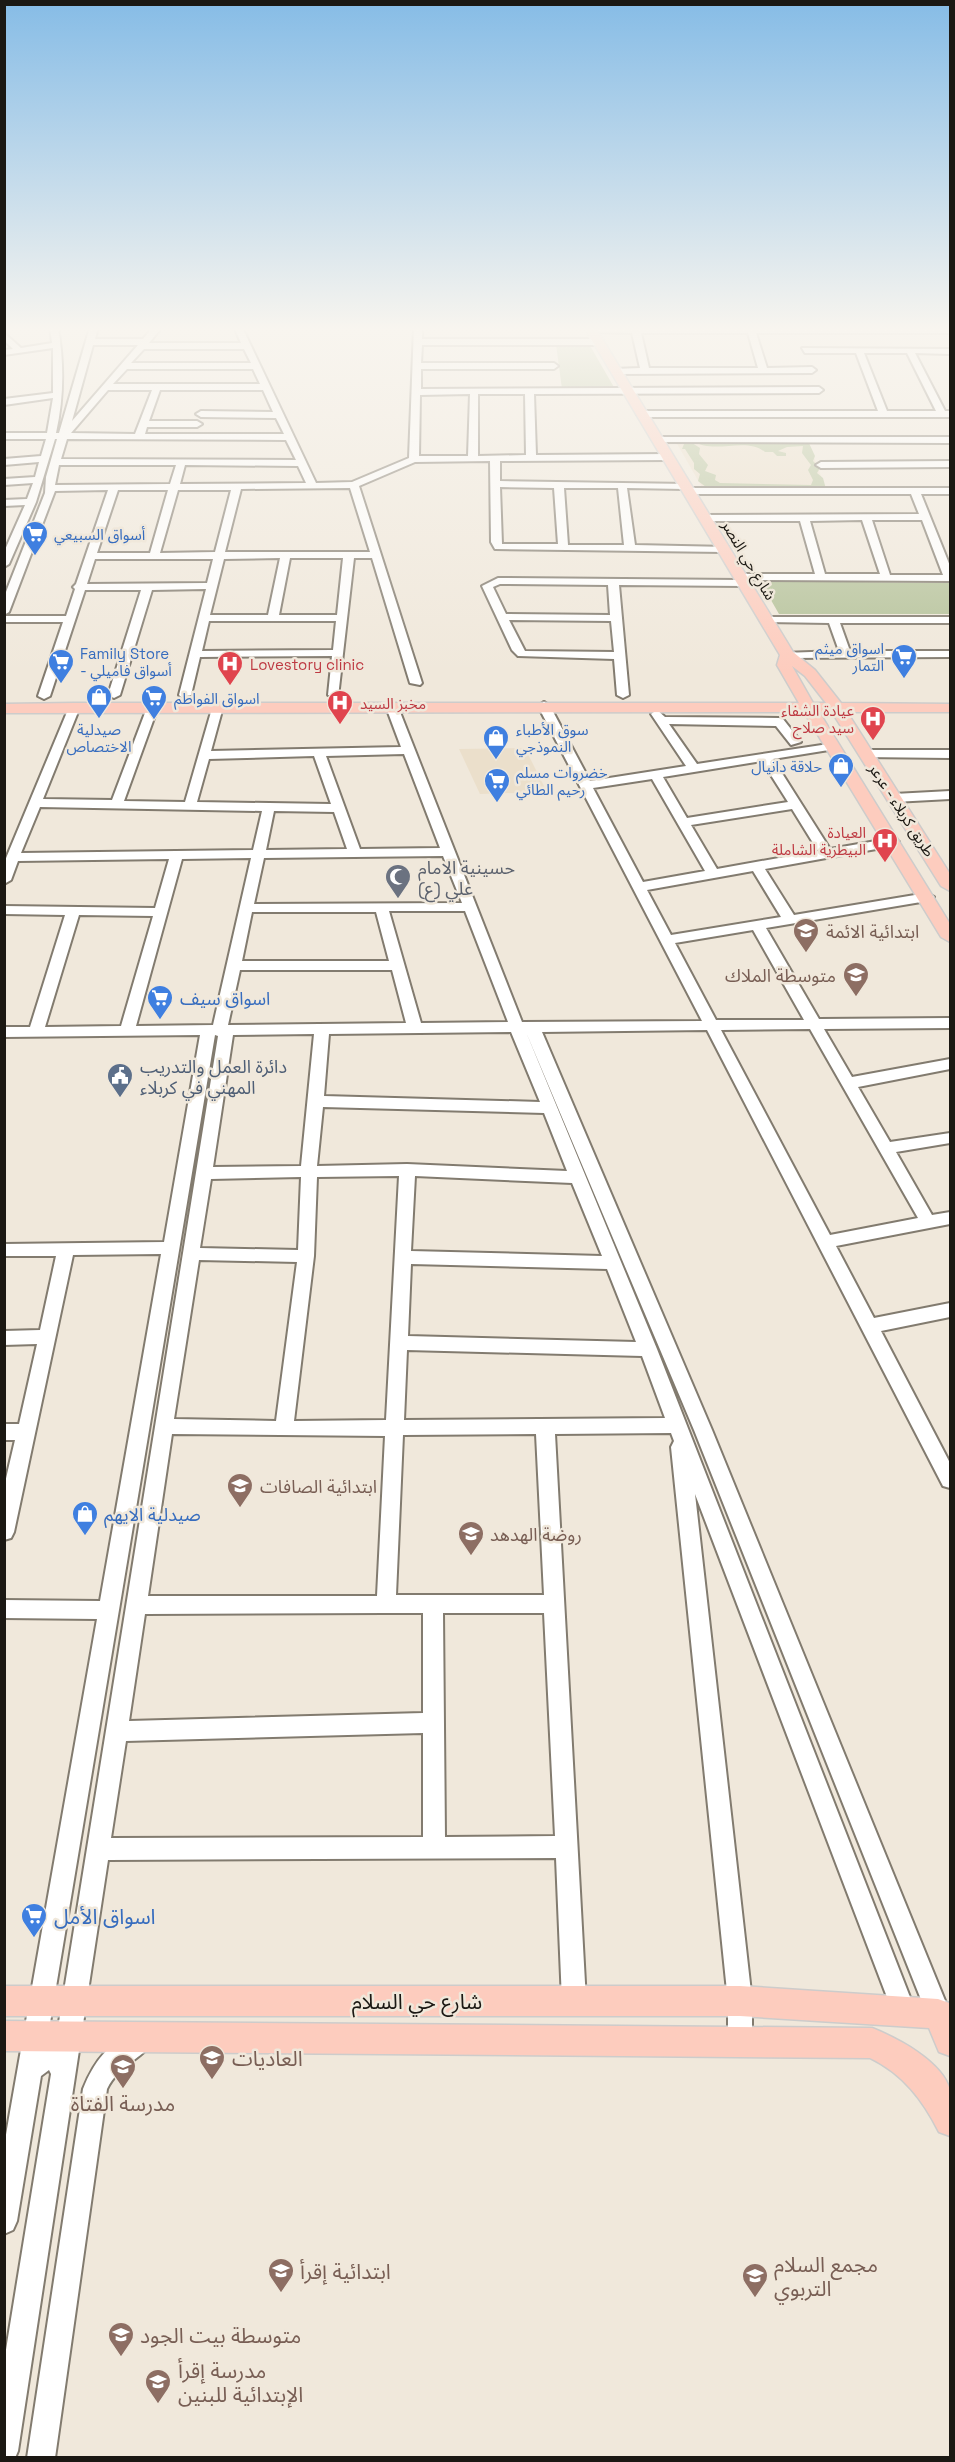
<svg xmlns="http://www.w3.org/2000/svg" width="955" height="2462" viewBox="0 0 955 2462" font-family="'Space Grotesk','Noto Sans Arabic',sans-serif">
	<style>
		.built { fill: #ebdfcb }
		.green { fill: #b5c29a }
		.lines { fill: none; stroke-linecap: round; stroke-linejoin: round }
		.minor-casing { stroke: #827b6f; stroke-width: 4 }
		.major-casing { stroke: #cdcccb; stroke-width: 3 }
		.minor { fill: #fff; fill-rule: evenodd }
		.major { fill: #fdccbe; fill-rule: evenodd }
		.labels { text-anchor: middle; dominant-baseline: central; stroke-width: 5; stroke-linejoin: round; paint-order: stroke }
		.far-shop-label { font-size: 15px; fill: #366cbe; stroke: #f0e8db; text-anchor: start }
		.far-street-label { font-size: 15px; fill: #1b1813; stroke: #f0e8db }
		.far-health-label { font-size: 15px; fill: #be3a42; stroke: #f0e8db; text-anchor: start }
		.worship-label { font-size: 18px; fill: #5b616d; stroke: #f0e8db; text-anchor: start }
		.education-label { font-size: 18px; fill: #785e54; stroke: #f0e8db; text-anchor: start }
		.shop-label { font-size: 18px; fill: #366cbe; stroke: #f0e8db; text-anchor: start }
		.service-label { font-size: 18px; fill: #4e5e75; stroke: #f0e8db; text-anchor: start }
		.near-shop-label { font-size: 21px; fill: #366cbe; stroke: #f0e8db; text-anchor: start }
		.near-street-label { font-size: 21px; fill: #1b1813; stroke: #f0e8db }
		.near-education-label { font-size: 21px; fill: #785e54; stroke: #f0e8db; text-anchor: start }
	</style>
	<rect width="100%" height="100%" fill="#f0e8db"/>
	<path class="built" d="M808 441 825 487 703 489 676 442Z
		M525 748 547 792 480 794 459 749Z"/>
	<path class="green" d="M556 344H589L615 389H562Z
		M745 440 751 443 762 440 767 443 773 440 808 441 815 456 813 461 820 468 817 473 823 478 826 489 750 490 743 487 710 490 698 481 700 474 694 469V463L685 449H682L684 444 681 442 689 441 700 448 699 454 708 465 705 471 716 475 715 480 720 483 811 485 813 480 808 470 811 465 802 453 803 446 787 447 778 451 786 453V456H777L773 452H765C746 436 715 455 693 441Z
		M760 581 950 583V614H779Z"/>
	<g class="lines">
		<defs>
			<path id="minor" d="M50 327H58C64 363 64 397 56 433H59L90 327H98L95 339H143L153 327H162L149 343H241L234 327H242L316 483 352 482 409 458 414 327H422V339H598L602 342 598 345H422L421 363H554L558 366 554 369H421V389L819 387 823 390 819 393 534 394 536 455 668 454 673 457 668 460 500 461V481L688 484 690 486 685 489 627 488 635 545 728 547V551L724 552 495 549 491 542 490 461 415 462 359 486 422 683 420 685 410 683 372 558H354L338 697 328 695 332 656 200 657 191 695 181 697 179 695 206 589 152 590 120 695 114 698 108 695 141 590H85L50 696 44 699 38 696 63 622H4V616H66L75 589 73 587 76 584 108 490 55 491 9 612 4 615V597L45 493 46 477 57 439H55L36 502 9 564 4 567V552L25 505 4 506V500L27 499 33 483 4 485V479L35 477 39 462 4 465V459L41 456 46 439H4V433H47L53 398 4 405V399L53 393V348L4 355V350L13 349 4 340V333L21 348 52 343ZM93 345H138L72 421ZM144 349H244L251 363H131ZM127 369H253L260 384H113ZM108 390H152L135 434 71 433ZM160 390H263L273 412 201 411 196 414 201 417 276 418 284 434H145L147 427H197L202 424 197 421H149ZM470 394 468 456H419L420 395ZM478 394H525L526 455 478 456ZM67 439 286 440 296 460 61 459ZM59 465H176L170 484 55 485ZM185 465 298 466 306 483 180 484ZM500 487 554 488 558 544H502ZM350 488 370 552H225L241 489ZM564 488H618L624 545H568ZM118 490H168L150 553H97ZM178 490H231L215 552 160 553ZM280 558 268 615H210L224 559ZM290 558H343L337 615H279ZM95 559H213L207 583 87 584ZM209 621H336L333 650 202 651Z
				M588 328 950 329V333H756L767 368 812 367 816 370 812 373 616 374 613 373V369L640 368 632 333 591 332ZM641 333H748L758 368H649Z
				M802 348 950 349V354L915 353 945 411H950V417H642L637 414 642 411H878L856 353H805ZM864 353H907L936 411H887Z
				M658 437H950V443L655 442 653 440Z
				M950 461V467L821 468 816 465 821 462Z
				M950 488V494H921L950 566V581L745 580 749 583 744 586 619 585 629 695 623 698 617 695 614 659 518 656 512 650 482 586 498 578 739 580 736 577 741 574H815L800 521H705L700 518 705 515 919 514 911 494H689L684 491 689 488ZM862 520 880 574H825L810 521ZM872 520H922L943 575H890ZM500 584 608 585 610 615 506 614 493 587ZM509 620 611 621 614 652 525 651Z
				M762 617H950V623H840L850 651H950V657L787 658 783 657V653L839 651 829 623 766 622 762 621Z
				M544 702 550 706 590 781 686 766 651 714 657 710 665 717 779 718 783 719 801 742 791 745 776 726 669 724 697 764 835 743V749L773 759 830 849 893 838 899 842 893 846 765 869 794 915 927 893 934 897 927 901 766 928 819 1019 950 1018V1028L824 1029 852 1077 950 1059V1069L858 1087 890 1142 950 1133V1143L896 1152 932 1215 950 1212V1224L836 1246 874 1318 950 1303V1317L881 1331 950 1463V1488L943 1486 707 1030 542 1032 712 1430 946 2003 950 2004V2028L930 2022 694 1430 526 1032 657 1349 915 2010 911 2018 903 2022 895 2018 695 1494 752 2001V2041L748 2049 740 2053 732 2049 728 2041V2001L671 1447 674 1441 671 1433 555 1434 586 2001 582 2009 574 2013 566 2009 562 2001 556 1858 108 1860 18 2451 15 2458H4V2362L51 2074 49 2070 41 2076 17 2221 13 2230 4 2234V2146L97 1619 4 1618V1600L100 1601 161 1254 73 1255 14 1532 11 1538 4 1540V1487L15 1440H4V1424H19L37 1344 4 1345V1331L40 1330 56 1256H4V1244L164 1242 200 1035 4 1037V1027H30L65 915 4 914V906L155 908 169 859 18 861 11 880 4 884V863L70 705 80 707 43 799 112 800 148 705 158 707 124 801 185 802 213 705 223 707 211 751 401 747 386 707 392 703 398 707 522 1022 702 1021 538 706ZM404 754 440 848 360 849 326 756ZM314 756 331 804 197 802 209 759ZM762 761 788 802 687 818 663 777ZM652 779 705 871 643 882 593 788ZM40 807 262 811 253 850 21 853ZM792 809 818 851 717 869 691 825ZM274 811 334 812 347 849 266 850ZM443 856 462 903 254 904 264 858ZM251 858 213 1025 136 1026 182 859ZM753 871 781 917 671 935 647 890ZM389 911H465L508 1022 421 1023ZM252 912H376L389 961H242ZM79 915 153 916 121 1026 45 1027ZM753 930 804 1020H716L675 943ZM240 970H392L406 1023 228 1025ZM810 1029 918 1218 830 1235 721 1030ZM511 1032 540 1102 324 1096 329 1034ZM314 1034 301 1166 213 1167 233 1035ZM215 1035 218 1036 55 2047H46ZM323 1107 544 1113 567 1171 407 1164 317 1166ZM399 1176 386 1420 294 1421 314 1256 317 1177ZM415 1176 572 1183 602 1256 411 1251ZM301 1177 298 1250 200 1248 211 1179ZM199 1260 297 1262 276 1421 174 1419ZM411 1264 607 1269 636 1342 408 1336ZM407 1350 642 1356 665 1418 404 1420ZM172 1434 385 1436 377 1596H148ZM536 1434 544 1595H396L403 1435ZM384 1613H423V1713L129 1721 145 1614ZM443 1613H544L555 1836 445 1837ZM423 1733V1837L111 1838 126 1741Z
				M866 750H950V758L862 757V751Z
				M950 791V799L894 802 888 798 894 794Z
				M140 2029 148 2033 152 2041C145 2058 119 2064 107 2089L55 2458H27L83 2089C95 2059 110 2042 140 2029Z"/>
			<path id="major" d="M584 327H595L793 652 815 670 841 703 950 704V712H847L950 874V891L941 886 832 712H819L950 924V942L941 937 804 712 4 713V704L74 703H799L777 665 780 655ZM792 666 805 676 826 703H813Z
				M4 1986H740L938 1999 949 2003 950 2008V2056L939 2052 929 2028 740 2016H4Z
				M4 2021 872 2028C897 2038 942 2061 950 2090 954 2103 950 2123 950 2136L939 2132C923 2100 903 2074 870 2058L4 2051Z"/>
		</defs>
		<use href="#minor" class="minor-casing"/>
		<use href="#major" class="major-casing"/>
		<use href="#minor" class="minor"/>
		<use href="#major" class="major"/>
	</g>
	<linearGradient id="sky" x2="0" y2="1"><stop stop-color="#86bce6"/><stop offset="0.49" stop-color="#f8f5ef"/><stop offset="1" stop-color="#f8f5ef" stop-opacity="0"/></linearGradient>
	<rect width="955" height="672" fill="url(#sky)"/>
	<defs>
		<symbol id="supermarket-pin" viewBox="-11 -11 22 30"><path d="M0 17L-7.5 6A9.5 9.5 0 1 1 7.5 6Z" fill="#3f7fe0" stroke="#f0e8db"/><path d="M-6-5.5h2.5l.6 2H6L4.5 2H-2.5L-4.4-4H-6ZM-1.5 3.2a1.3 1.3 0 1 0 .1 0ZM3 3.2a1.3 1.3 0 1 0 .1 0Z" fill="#fff"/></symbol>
		<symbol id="hospital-pin" viewBox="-11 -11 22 30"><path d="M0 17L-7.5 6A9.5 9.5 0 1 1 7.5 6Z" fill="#e0444e" stroke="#f0e8db"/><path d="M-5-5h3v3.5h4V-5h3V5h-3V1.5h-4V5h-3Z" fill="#fff"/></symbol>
		<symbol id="shop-pin" viewBox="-11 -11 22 30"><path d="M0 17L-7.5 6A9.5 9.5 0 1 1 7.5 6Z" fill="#3f7fe0" stroke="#f0e8db"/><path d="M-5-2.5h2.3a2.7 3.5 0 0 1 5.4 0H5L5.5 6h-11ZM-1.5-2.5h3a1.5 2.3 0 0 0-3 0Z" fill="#fff"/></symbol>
		<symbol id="mosque-pin" viewBox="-11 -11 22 30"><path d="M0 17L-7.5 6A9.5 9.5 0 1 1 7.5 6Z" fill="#6b7280" stroke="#f0e8db"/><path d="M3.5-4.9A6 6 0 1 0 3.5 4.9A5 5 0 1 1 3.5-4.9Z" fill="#fff"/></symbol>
		<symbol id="school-pin" viewBox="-11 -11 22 30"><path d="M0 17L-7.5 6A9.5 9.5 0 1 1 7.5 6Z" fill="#8d6e63" stroke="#f0e8db"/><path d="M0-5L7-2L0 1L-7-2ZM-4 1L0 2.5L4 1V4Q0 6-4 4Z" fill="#fff"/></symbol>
		<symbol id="civic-pin" viewBox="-11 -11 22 30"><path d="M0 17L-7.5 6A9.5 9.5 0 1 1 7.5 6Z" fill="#5c6f8a" stroke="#f0e8db"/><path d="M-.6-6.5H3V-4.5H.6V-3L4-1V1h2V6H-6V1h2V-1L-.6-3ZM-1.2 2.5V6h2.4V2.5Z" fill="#fff"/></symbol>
	</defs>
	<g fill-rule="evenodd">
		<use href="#supermarket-pin" x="20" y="519" width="30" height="40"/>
		<use href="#supermarket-pin" x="889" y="642" width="30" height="40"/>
		<use href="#supermarket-pin" x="46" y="647" width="30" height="40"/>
		<use href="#hospital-pin" x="215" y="649" width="30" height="40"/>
		<use href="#shop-pin" x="84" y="682" width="30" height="40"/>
		<use href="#supermarket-pin" x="139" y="683" width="30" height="40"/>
		<use href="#hospital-pin" x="325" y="688" width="30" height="40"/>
		<use href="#hospital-pin" x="858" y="704" width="30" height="40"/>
		<use href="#shop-pin" x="481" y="723" width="30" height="40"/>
		<use href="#shop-pin" x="826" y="751" width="30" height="40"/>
		<use href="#supermarket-pin" x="482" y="766" width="30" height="40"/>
		<use href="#hospital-pin" x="870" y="826" width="30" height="40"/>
		<use href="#mosque-pin" x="383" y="862" width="30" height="40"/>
		<use href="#school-pin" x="791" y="916" width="30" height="40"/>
		<use href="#school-pin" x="841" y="960" width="30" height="40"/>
		<use href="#supermarket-pin" x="145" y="983" width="30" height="40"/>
		<use href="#civic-pin" x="105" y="1061" width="30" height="40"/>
		<use href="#school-pin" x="225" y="1471" width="30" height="40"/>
		<use href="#shop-pin" x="70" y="1499" width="30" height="40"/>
		<use href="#school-pin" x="456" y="1519" width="30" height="40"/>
		<use href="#supermarket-pin" x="19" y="1901" width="30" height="40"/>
		<use href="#school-pin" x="197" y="2043" width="30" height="40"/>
		<use href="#school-pin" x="108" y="2052" width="30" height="40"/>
		<use href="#school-pin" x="266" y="2256" width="30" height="40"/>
		<use href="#school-pin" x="740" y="2261" width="30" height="40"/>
		<use href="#school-pin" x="106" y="2320" width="30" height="40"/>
		<use href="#school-pin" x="143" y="2367" width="30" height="40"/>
	</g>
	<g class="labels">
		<g class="far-shop-label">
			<text x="54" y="534">أسواق السبيعي</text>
			<text x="884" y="648" text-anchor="end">اسواق ميثم<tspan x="884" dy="17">التمار</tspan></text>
			<text x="80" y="653">Family Store<tspan x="80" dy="17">- أسواق فاميلي</tspan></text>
			<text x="174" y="698">اسواق الفواطم</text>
			<text x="99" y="729" text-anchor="middle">صيدلية<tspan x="99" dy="17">الاختصاص</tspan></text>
			<text x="516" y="729">سوق الأطباء<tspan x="516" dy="17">النموذجي</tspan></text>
			<text x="822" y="766" text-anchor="end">حلاقة دانيال</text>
			<text x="516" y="772">خضروات مسلم<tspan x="516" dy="17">رحيم الطائي</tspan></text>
		</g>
		<g class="far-street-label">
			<text transform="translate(749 560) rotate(59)">شارع حي النصر</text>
			<text transform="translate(902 810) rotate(57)">طريق كربلاء - عرعر</text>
		</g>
		<g class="far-health-label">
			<text x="250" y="664">Lovestory clinic</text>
			<text x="360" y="703">مخبز السيد</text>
			<text x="854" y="710" text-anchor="end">عيادة الشفاء<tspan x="854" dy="17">سيد صلاح</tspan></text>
			<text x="866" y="832" text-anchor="end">العيادة<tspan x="866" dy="17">البيطرية الشاملة</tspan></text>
		</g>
		<g class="worship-label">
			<text x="418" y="867">حسينية الامام<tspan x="418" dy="21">علي (ع)</tspan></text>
		</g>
		<g class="education-label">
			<text x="826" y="931">ابتدائية الائمة</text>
			<text x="836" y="975" text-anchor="end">متوسطة الملاك</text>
			<text x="260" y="1486">ابتدائية الصافات</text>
			<text x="490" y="1534">روضة الهدهد</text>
		</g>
		<g class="shop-label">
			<text x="180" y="998">اسواق سيف</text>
			<text x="104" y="1514">صيدلية الايهم</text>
		</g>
		<g class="service-label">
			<text x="140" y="1066">دائرة العمل والتدريب<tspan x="140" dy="21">المهني في كربلاء</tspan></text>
		</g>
		<g class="near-shop-label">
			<text x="54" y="1916">اسواق الأمل</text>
		</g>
		<g class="near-street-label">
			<text x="417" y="2001">شارع حي السلام</text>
		</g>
		<g class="near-education-label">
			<text x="232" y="2058">العاديات</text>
			<text x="123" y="2103" text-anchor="middle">مدرسة الفتاة</text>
			<text x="774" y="2264">مجمع السلام<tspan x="774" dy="24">التربوي</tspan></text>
			<text x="300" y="2271">ابتدائية إقرأ</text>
			<text x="140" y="2335">متوسطة بيت الجود</text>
			<text x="178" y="2370">مدرسة إقرأ<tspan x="178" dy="24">الإبتدائية للبنين</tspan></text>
		</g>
	</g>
	<rect width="955" height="2462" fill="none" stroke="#1b1813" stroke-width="12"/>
</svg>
